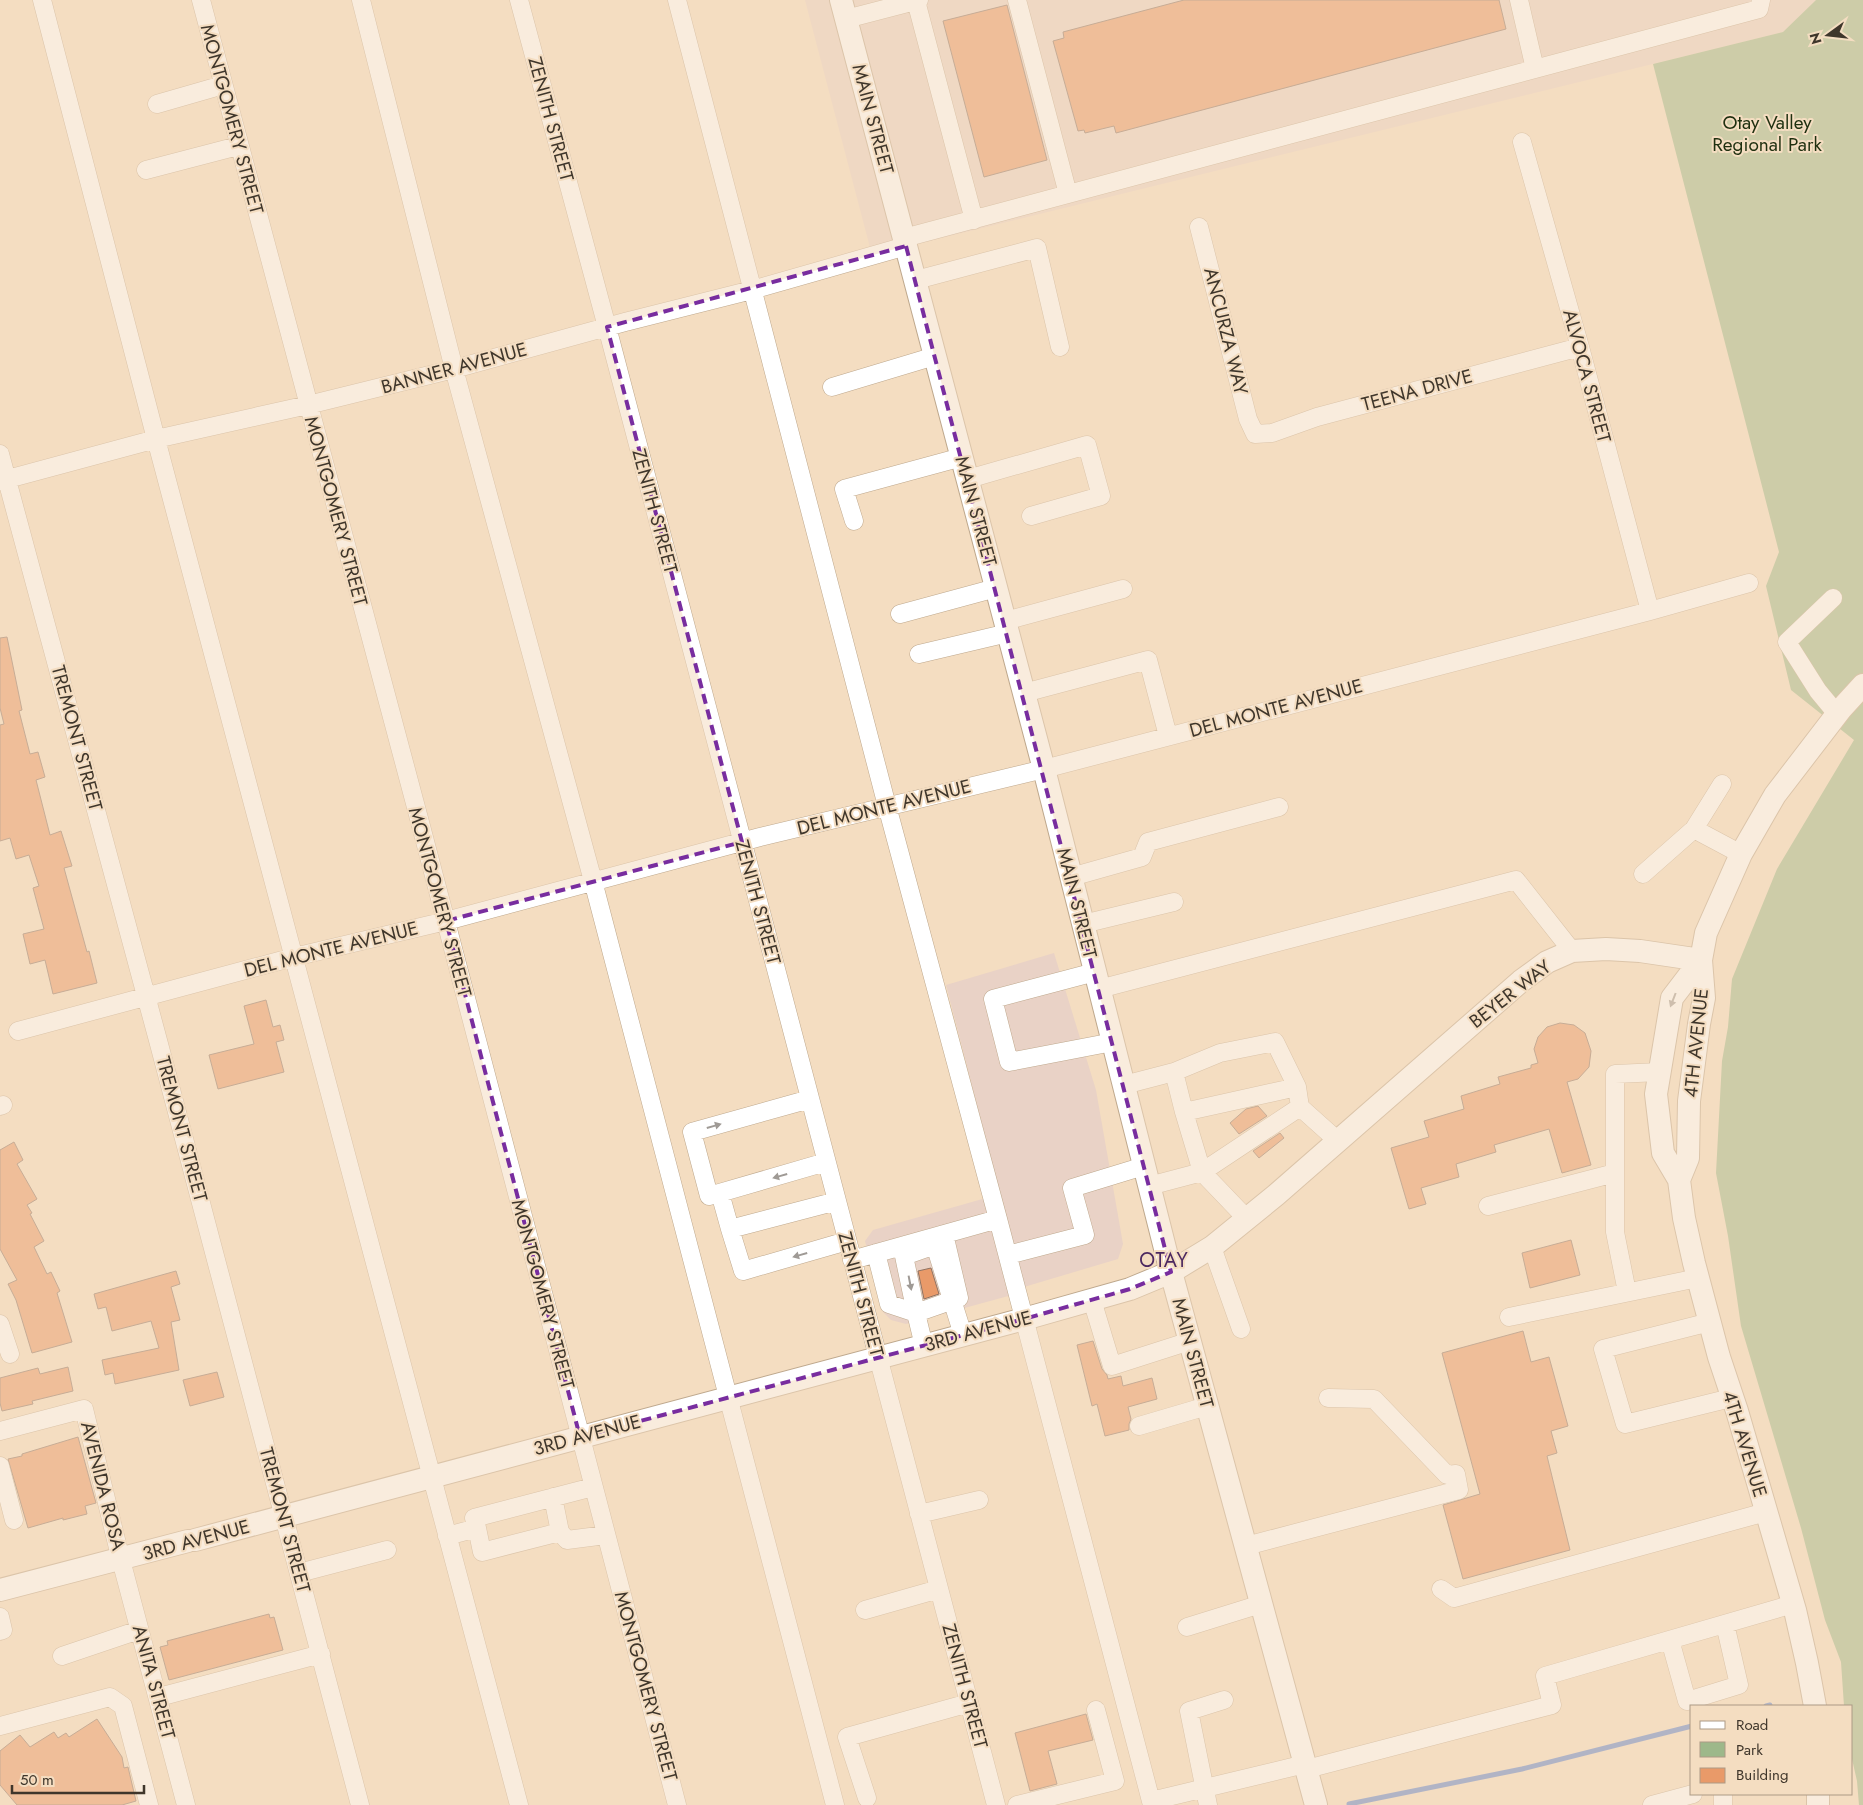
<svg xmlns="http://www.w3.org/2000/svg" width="1863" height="1805" viewBox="0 0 1863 1805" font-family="Jost,sans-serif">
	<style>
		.commercial { fill: #e9d2c6 }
		.green { fill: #9db88a }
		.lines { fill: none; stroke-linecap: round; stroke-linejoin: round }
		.stream { stroke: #6183ca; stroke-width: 5 }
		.building { fill: #e99a69; stroke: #8f7261 }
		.minor-casing { stroke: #bea88d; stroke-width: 19 }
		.major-casing { stroke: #bea88d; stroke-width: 24 }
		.minor { stroke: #fff; stroke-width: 18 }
		.major { stroke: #fff; stroke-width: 22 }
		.oneway { fill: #9f9a95 }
		.marked { fill: none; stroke: #782d9f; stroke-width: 4; stroke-dasharray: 10 6; stroke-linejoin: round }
		.labels { text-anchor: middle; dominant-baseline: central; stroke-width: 4; stroke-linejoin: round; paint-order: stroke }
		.street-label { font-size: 19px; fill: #3f362b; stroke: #f4ddc1 }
		.park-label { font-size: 19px; fill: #1f3010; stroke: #f4ddc1 }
		.neighbourhood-label { font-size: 20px; letter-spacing: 1px; fill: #4c2960; stroke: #f4ddc1 }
	</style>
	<rect width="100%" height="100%" fill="#f4ddc1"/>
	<path class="commercial" d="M805 0H1816L1783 32 872 255Z
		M1054 953 1096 1090 1123 1244 1118 1259 1024 1287 946 985Z
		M986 1198 1012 1295 906 1324 891 1320 883 1312 865 1241 873 1230Z"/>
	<path class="green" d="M1816 0H1863V1805H1859L1857 1781 1852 1759V1706H1844L1841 1662 1825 1620 1801 1528 1741 1326 1728 1236 1716 1173 1722 1061 1728 1027 1732 979 1777 869 1854 740 1791 690 1766 586 1779 552 1653 64 1783 32Z"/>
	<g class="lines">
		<path class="stream" d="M1766 1706 1770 1705
			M1349 1804 1522 1769 1692 1726"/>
	</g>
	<path class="building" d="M1184 0H1499L1506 29 1116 133 1114 126 1085 133 1084 130 1078 131 1053 41 1064 38 1063 32Z
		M1007 5 1047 160 984 177 943 21Z
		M7 637 22 710 19 711 30 754 38 752 45 777 36 780 50 835 61 831 72 866 64 868 87 952 89 951 97 983 53 994 45 960 30 964 23 934 44 929 33 888 39 886 29 855 16 859 10 838 0 841V725L4 724 0 708V638Z
		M266 1000 273 1027 280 1025 284 1040 276 1042 284 1072 218 1089 209 1055 254 1044 244 1006Z
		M1560 1023 1574 1025 1585 1033 1591 1051 1589 1067 1578 1079 1567 1082 1591 1165 1562 1173 1549 1129 1494 1145 1496 1152 1456 1164 1459 1177 1421 1188 1426 1204 1409 1209 1391 1148 1429 1137 1424 1121 1464 1109 1461 1096 1500 1084 1498 1077 1531 1068V1065L1538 1063 1534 1049 1538 1037 1547 1027Z
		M1258 1106 1267 1116 1239 1134 1230 1123 1246 1109Z
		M1280 1133 1284 1138 1259 1158 1253 1151Z
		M14 1142 23 1160 17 1164 37 1199 27 1205 32 1213 30 1214 44 1241 34 1247 47 1274 51 1272 60 1291 57 1293 72 1342 32 1353 16 1300 8 1284 17 1280 0 1249V1150Z
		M1571 1240 1580 1275 1530 1288 1522 1253Z
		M931 1268 939 1294 924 1299 918 1271Z
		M176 1271 180 1284 171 1287 180 1320 171 1322 179 1370 115 1384 113 1373 105 1375 102 1360 159 1348 151 1321 112 1331 106 1307 98 1309 94 1294Z
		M1523 1331 1531 1362 1549 1357 1568 1426 1551 1431 1557 1453 1547 1456 1570 1550 1463 1579 1443 1505 1480 1494 1442 1353Z
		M1093 1341 1102 1369 1107 1375 1108 1379 1121 1376 1123 1386 1152 1378 1157 1399 1128 1407 1131 1419 1129 1424V1430L1105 1436 1097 1404 1092 1406 1077 1345Z
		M68 1367 73 1391 32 1401 33 1404 2 1411 0 1403V1378L38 1368 40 1374Z
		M217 1372 224 1397 190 1406 183 1380Z
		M78 1437 96 1503 85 1506 87 1514 63 1520V1518L28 1528 8 1459 22 1456V1454Z
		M269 1614 270 1618 274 1617 283 1650 169 1680 160 1647 168 1645 167 1641Z
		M1086 1714 1093 1740 1048 1751 1057 1784 1030 1791 1015 1733Z
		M97 1719 122 1757 124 1768 128 1767 136 1801 122 1805H17L0 1785V1751L20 1735 30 1747 54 1732 58 1738 66 1733 69 1737Z"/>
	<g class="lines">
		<defs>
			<path id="minor" d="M42 0 156 439 519 1805
				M201 0 421 826 677 1805
				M361 0 454 369 593 881 835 1805
				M519 0 607 327 996 1805
				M677 0 887 806 998 1219 1152 1805
				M1017 0 1068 194
				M1519 0 1535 69
				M916 1 974 220
				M846 19 919 0
				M157 104 223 85
				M1522 142 1580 347 1650 611
				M146 170 238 146
				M1199 227 1248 419 1255 434 1272 433 1317 417 1580 347
				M904 238 1759 9 1761 0
				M916 280 1037 248 1060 347
				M832 387 935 356
				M0 454 159 1044 360 1805
				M968 479 1087 445 1101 496 1031 516
				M0 481 156 439 308 405 454 369 625 322 752 290 906 246
				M854 521 844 489 962 457
				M1833 598 1787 642 1818 691 1837 714
				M900 614 996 588
				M1005 621 1123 589
				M919 654 1008 633
				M1024 693 1148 660 1168 736
				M1694 829 1722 784
				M1643 874 1694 829 1741 854
				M1071 877 1142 857 1148 842 1279 807
				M1083 924 1174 902
				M1095 972 993 999 1009 1062 1113 1042
				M1099 989 1516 880 1572 951
				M18 1031 294 957 446 921 760 837 1044 769 1650 611 1749 583
				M1174 1072 1220 1053 1275 1042 1297 1087
				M1124 1085 1174 1072 1184 1112 1297 1087 1300 1107 1338 1141
				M810 1099 692 1132 709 1196 826 1162
				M0 1106 3 1105
				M1184 1112 1202 1172 1247 1219
				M1149 1186 1202 1172 1300 1107
				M720 1193 730 1229
				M837 1201 730 1229 743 1271 847 1241
				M1488 1206 1615 1173
				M944 1234 959 1298 916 1313 904 1256 935 1245 963 1335
				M1212 1247 1241 1329
				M876 1253 889 1304 916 1313 924 1346
				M1008 1255 1085 1235 1072 1188 1144 1166
				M852 1260 998 1219
				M1627 1292 1615 1232V1074L1660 1072
				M1092 1300 1112 1366 1190 1341
				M1509 1317 1698 1278
				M1710 1322 1603 1349 1625 1424 1731 1398
				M0 1324 10 1354
				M1139 1426 1207 1406
				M0 1431 84 1409 121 1560 186 1805
				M0 1466 14 1520
				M919 1514 979 1500
				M477 1528 482 1552 560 1532 553 1497
				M560 1532 567 1540 606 1535
				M447 1536 477 1528 474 1518 593 1487
				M1246 1546 1459 1490 1456 1474 1447 1475 1374 1399 1328 1398
				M299 1573 387 1550
				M1441 1589 1454 1598 1766 1512
				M865 1610 939 1589
				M0 1617 3 1630 0 1631
				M1187 1627 1261 1604
				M1670 1640 1687 1701 1739 1685 1725 1624
				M62 1656 139 1630
				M159 1697 321 1654
				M0 1726 110 1697 123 1706 149 1805
				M1307 1769 1552 1705 1545 1676 1793 1604
				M867 1798 847 1737 969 1703
				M1151 1801 1305 1764
				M1017 1805 1115 1781 1096 1710
				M1208 1805 1189 1711 1224 1700
				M1652 1805 1693 1794
				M1723 1805V1794"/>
			<path id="major" d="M841 0 1044 769 1171 1272 1316 1805
				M1701 960 1672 998 1656 1094 1663 1153 1679 1180 1684 1218 1694 1263 1719 1357 1737 1411 1795 1610 1807 1663 1815 1706
				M1679 1180 1688 1158 1689 1101 1699 1024 1704 998 1701 960 1706 933 1741 854 1775 795 1841 709 1863 685
				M195 1540 1024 1319 1130 1289 1171 1272 1212 1247 1276 1195 1521 981 1547 962 1572 951 1606 949 1640 951 1701 960
				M0 1590 188 1541
				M1818 1805V1794"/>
		</defs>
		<use href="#minor" class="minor-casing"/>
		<use href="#major" class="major-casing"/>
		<use href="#minor" class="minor"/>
		<use href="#major" class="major"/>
	</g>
	<defs><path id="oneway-solid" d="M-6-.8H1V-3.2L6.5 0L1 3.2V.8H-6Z" transform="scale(1.25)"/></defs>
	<g class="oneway">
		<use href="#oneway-solid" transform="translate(1673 1000) rotate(111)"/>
		<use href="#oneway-solid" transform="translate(714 1126) rotate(-16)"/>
		<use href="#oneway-solid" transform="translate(780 1176) rotate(164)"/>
		<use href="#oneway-solid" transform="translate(800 1255) rotate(164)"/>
		<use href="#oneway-solid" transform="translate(910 1283) rotate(79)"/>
	</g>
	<path d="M0 0H1863V1805H0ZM906 246 1171 1272 1130 1289 1024 1319 580 1437 446 921 742 842 607 327Z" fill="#f4ddc1" fill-opacity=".55" fill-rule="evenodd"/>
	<path class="marked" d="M906 246 1171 1272 1130 1289 1024 1319 580 1437 446 921 742 842 607 327Z"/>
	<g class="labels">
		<g class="street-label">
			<text transform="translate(232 119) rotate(75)">MONTGOMERY STREET</text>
			<text transform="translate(551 119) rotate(75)">ZENITH STREET</text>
			<text transform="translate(873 119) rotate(75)">MAIN STREET</text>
			<text transform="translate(1226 331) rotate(76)">ANCURZA WAY</text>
			<text transform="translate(454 368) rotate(-15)">BANNER AVENUE</text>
			<text transform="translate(1587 376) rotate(75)">ALVOCA STREET</text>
			<text transform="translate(1417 390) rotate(-15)">TEENA DRIVE</text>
			<text transform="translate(336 511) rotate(75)">MONTGOMERY STREET</text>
			<text transform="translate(655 511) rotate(75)">ZENITH STREET</text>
			<text transform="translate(976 511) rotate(75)">MAIN STREET</text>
			<text transform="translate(1276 708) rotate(-15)">DEL MONTE AVENUE</text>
			<text transform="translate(77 738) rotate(75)">TREMONT STREET</text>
			<text transform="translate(884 807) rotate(-14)">DEL MONTE AVENUE</text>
			<text transform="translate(440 902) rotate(75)">MONTGOMERY STREET</text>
			<text transform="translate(758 902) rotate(75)">ZENITH STREET</text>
			<text transform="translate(1077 903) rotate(76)">MAIN STREET</text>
			<text transform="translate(331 949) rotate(-14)">DEL MONTE AVENUE</text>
			<text transform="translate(1510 994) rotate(-38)">BEYER WAY</text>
			<text transform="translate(1696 1043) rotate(-84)">4TH AVENUE</text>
			<text transform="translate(182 1129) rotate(75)">TREMONT STREET</text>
			<text transform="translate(543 1294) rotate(75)">MONTGOMERY STREET</text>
			<text transform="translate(861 1294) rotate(75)">ZENITH STREET</text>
			<text transform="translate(978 1331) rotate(-15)">3RD AVENUE</text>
			<text transform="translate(1193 1353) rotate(75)">MAIN STREET</text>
			<text transform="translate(587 1435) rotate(-15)">3RD AVENUE</text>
			<text transform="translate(1745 1444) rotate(73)">4TH AVENUE</text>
			<text transform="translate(103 1486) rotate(76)">AVENIDA ROSA</text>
			<text transform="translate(285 1520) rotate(75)">TREMONT STREET</text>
			<text transform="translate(196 1540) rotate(-15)">3RD AVENUE</text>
			<text transform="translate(154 1682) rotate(75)">ANITA STREET</text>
			<text transform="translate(646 1686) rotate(75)">MONTGOMERY STREET</text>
			<text transform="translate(965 1686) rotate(75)">ZENITH STREET</text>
		</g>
		<g class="park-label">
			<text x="1767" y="122">Otay Valley<tspan x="1767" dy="22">Regional Park</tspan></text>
		</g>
		<g class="neighbourhood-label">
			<text x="1164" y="1260">OTAY</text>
		</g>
	</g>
	<rect x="1690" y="1705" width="162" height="90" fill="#f4ddc1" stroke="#ac9a85"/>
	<rect x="1700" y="1721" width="25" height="8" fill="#ffffff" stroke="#ac9a85"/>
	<text x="1736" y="1730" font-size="15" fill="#3f362b">Road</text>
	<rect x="1700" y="1742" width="25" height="15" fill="#9db88a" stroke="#ac9a85"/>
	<text x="1736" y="1755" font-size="15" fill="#3f362b">Park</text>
	<rect x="1700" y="1768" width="25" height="15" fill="#e99a69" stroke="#ac9a85"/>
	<text x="1736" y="1780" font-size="15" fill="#3f362b">Building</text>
	<g transform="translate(1828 35) rotate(255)" stroke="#f4ddc1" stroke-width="4" paint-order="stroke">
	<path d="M0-4L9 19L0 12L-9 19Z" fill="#3f362b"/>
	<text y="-8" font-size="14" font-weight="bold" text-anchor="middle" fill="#3f362b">N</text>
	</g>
	<path d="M12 1785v8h132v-8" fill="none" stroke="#3f362b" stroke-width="2.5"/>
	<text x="20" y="1785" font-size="15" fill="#3f362b" stroke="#f4ddc1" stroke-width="4" paint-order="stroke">50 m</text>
</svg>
